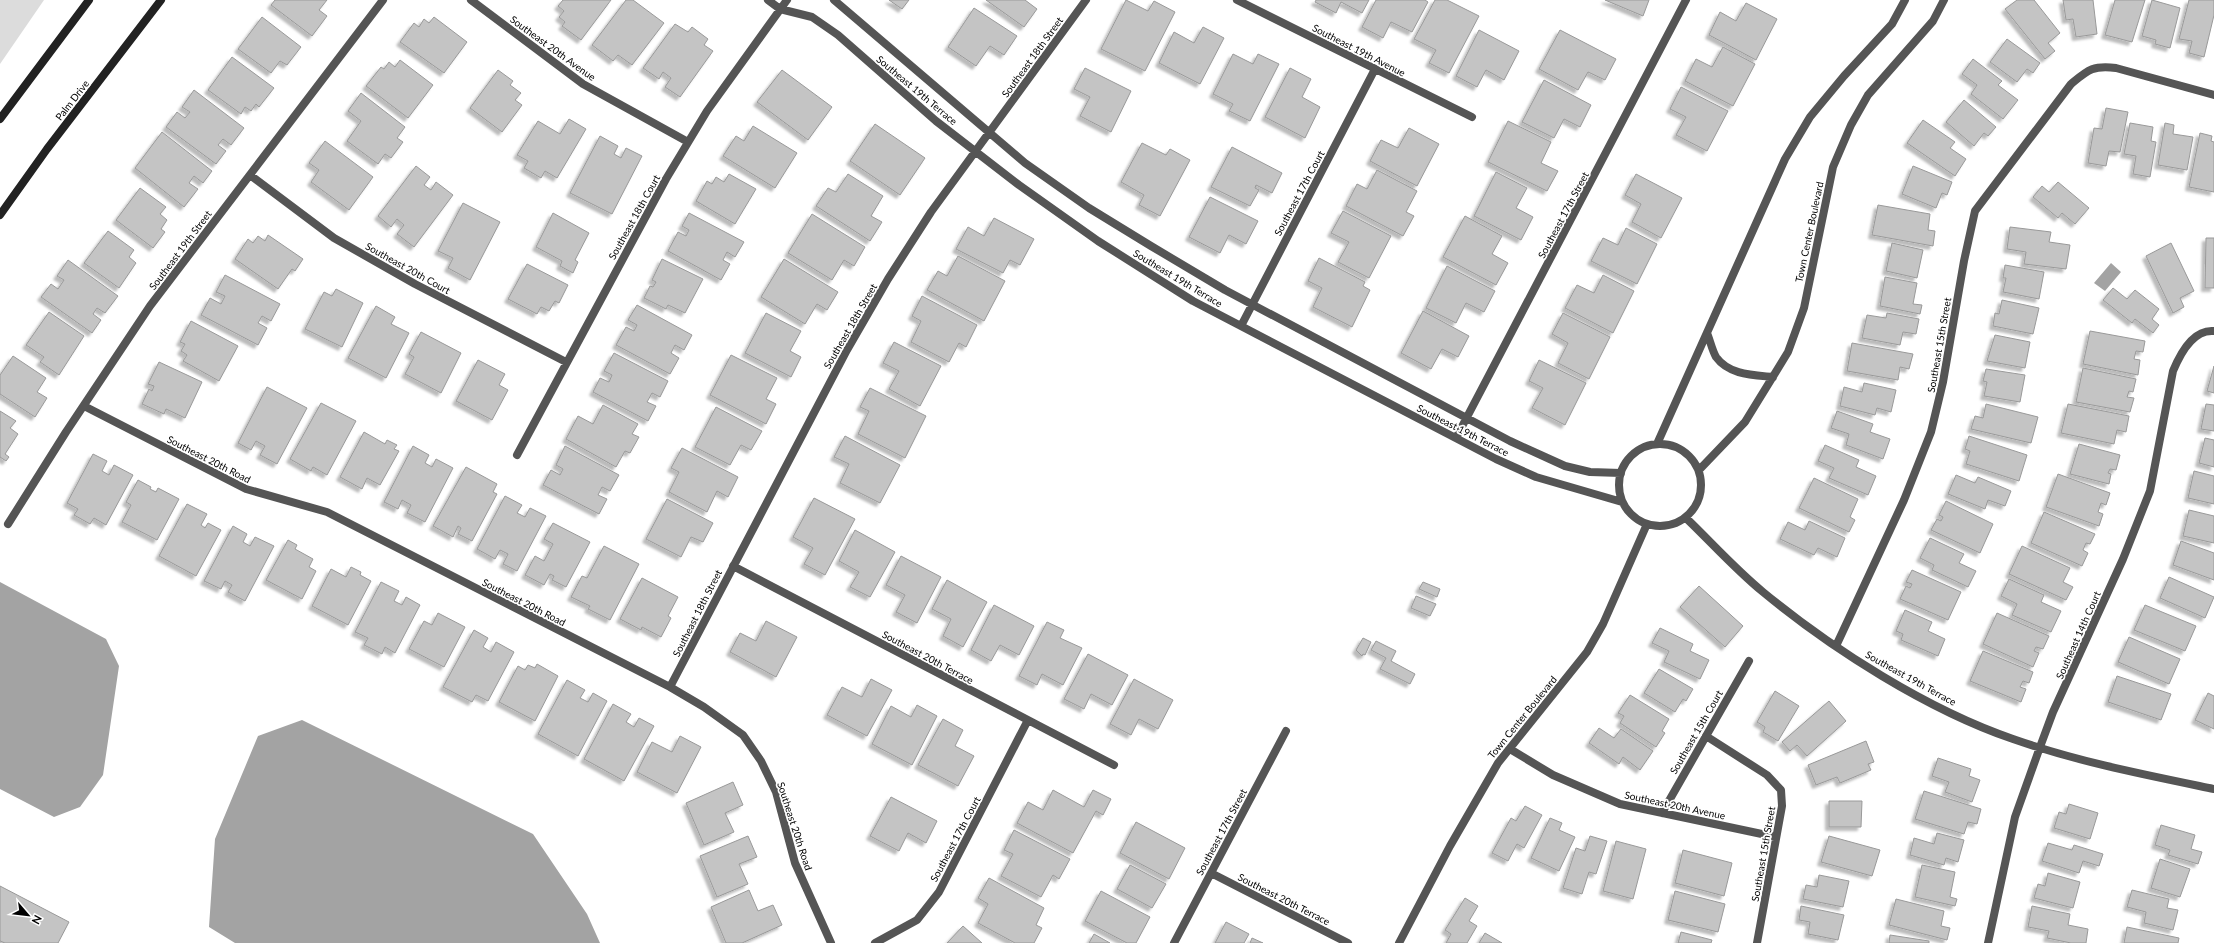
<svg xmlns="http://www.w3.org/2000/svg" width="2214" height="943" viewBox="0 0 2214 943" font-family="Lato,sans-serif">
	<style>
		.green { fill: #dcdcdc }
		.water { fill: #a3a3a3 }
		.building { fill: #c4c4c4; stroke: #999; filter: url(#shadow) }
		.lines { fill: none; stroke-linecap: round; stroke-linejoin: round }
		.street { stroke: #555; stroke-width: 8 }
		.secondary { stroke: #222; stroke-width: 8 }
		.labels { text-anchor: middle; dominant-baseline: central; stroke-width: 3.5; stroke-linejoin: round; paint-order: stroke }
		.street-label { font-size: 10px; fill: #000; stroke: #fff }
	</style>
	<defs>
		<filter id="shadow"><feDropShadow dx="-3.5" dy="3.5" stdDeviation="1" flood-color="#0004"/></filter>
	</defs>
	<rect width="100%" height="100%" fill="#fff"/>
	<path class="green" d="M0 0H44L0 64Z"/>
	<path class="water" d="M2111 263 2121 272 2105 291 2094 283Z
		M0 582 106 639 119 666 103 775 80 807 54 817 0 789Z
		M302 720 533 834 587 914 600 943H235L209 927 215 839 258 736Z"/>
	<path class="building" d="M275 0H327L319 10 327 16 312 36 271 5Z
		M563 0H611L581 40 562 26 565 22 559 17 564 11 558 6Z
		M626 0H633L664 23 632 65 618 55 613 61 592 45Z
		M889 0H909L902 9Z
		M986 0H1025L1037 9 1024 27Z
		M1126 0 1148 11 1154 1 1175 12 1145 71 1101 49Z
		M1316 0H1369L1362 13 1341 2 1336 13 1315 2Z
		M1376 0H1425L1428 2 1412 32 1391 22 1383 38 1362 27Z
		M1435 0H1447L1479 16 1449 73 1429 63 1436 50 1414 39Z
		M1605 0H1649L1643 16Z
		M2017 0H2034L2060 33 2048 43 2055 51 2045 59 2005 9Z
		M2063 0H2093L2097 34 2076 37 2073 19 2066 20Z
		M2115 0H2145L2132 42 2105 35Z
		M2152 0 2180 8 2170 48 2155 44 2156 40 2142 36Z
		M2189 0H2214V15L2204 57 2189 53 2192 41 2179 39Z
		M1746 3 1777 19 1756 60 1709 35 1720 12 1736 21Z
		M974 8 1017 36 1004 55 990 46 976 66 948 47Z
		M262 17 301 47 287 65 280 61 271 73 238 49Z
		M434 17 467 42 444 73 400 42 414 23 419 27 424 19 429 23Z
		M675 24 688 32 692 27 708 39 704 45 713 51 680 97 665 87 671 78 663 72 659 79 643 68Z
		M1203 27 1224 38 1200 84 1159 63 1174 32 1194 43Z
		M1479 30 1519 51 1504 80 1486 70 1477 87 1456 76Z
		M1560 30 1616 59 1605 80 1588 72 1578 90 1539 69Z
		M2007 39 2040 63 2033 73 2027 69 2017 82 1990 62Z
		M1723 47 1755 64 1733 106 1685 81 1696 59 1712 67Z
		M1233 54 1253 64 1258 54 1279 64 1250 121 1229 111 1233 104 1213 94Z
		M232 57 274 88 259 107 256 104 251 111 245 107 241 114 208 90Z
		M1973 59 2002 81 1998 85 2018 100 2003 119 1971 94 1977 85 1962 74Z
		M400 60 433 85 408 118 366 86 381 67 384 69 389 62 395 67Z
		M1085 68 1131 91 1111 132 1080 116 1090 97 1074 89Z
		M1290 68 1311 79 1302 97 1320 107 1305 138 1265 117Z
		M498 70 513 81 510 85 521 93 515 100 522 105 502 132 470 108Z
		M782 70 832 107 808 140 757 102Z
		M1544 80 1591 105 1580 127 1564 119 1554 138 1522 122Z
		M1681 87 1728 111 1707 151 1676 135 1686 117 1670 109Z
		M194 90 244 128 231 145 223 139 218 145 226 151 216 164 166 127 177 112 185 118 190 112 182 107Z
		M361 93 405 127 397 138 403 142 391 158 385 154 378 164 347 141 361 121 348 111Z
		M1964 100 1996 127 1988 136 1984 133 1974 146 1946 122Z
		M2106 108 2128 112 2120 152 2109 151 2106 166 2088 163 2094 128 2102 129Z
		M569 119 586 129 557 178 545 171 541 178 524 168 528 161 517 155 538 121 560 134Z
		M1923 120 1955 142 1950 148 1966 159 1955 176 1907 143Z
		M1508 121 1551 142 1541 163 1558 171 1547 191 1488 162Z
		M2130 123 2153 127 2151 141 2156 142 2150 177 2133 174 2136 156 2124 154Z
		M2165 123 2174 125 2173 134 2193 137 2187 170 2158 165Z
		M875 124 925 158 900 195 850 161Z
		M753 126 797 153 775 188 723 156 736 136 744 141Z
		M1409 128 1439 144 1417 186 1370 161 1381 140 1398 148Z
		M162 132 212 171 203 183 194 176 189 183 198 189 184 207 135 168Z
		M2200 133 2212 136 2211 141 2214 142V192L2189 187Z
		M600 136 618 146 614 154 621 158 626 148 642 156 612 214 570 193Z
		M325 141 373 177 349 210 311 182 319 170 309 163Z
		M1142 143 1166 155 1170 149 1190 160 1160 216 1139 205 1144 195 1121 182Z
		M1232 147 1282 173 1272 193 1256 185 1255 188 1259 190 1250 206 1211 187Z
		M416 166 430 177 424 185 431 190 436 182 453 195 414 247 397 234 404 225 397 219 391 227 378 216Z
		M1913 166 1952 182 1947 195 1942 193 1936 208 1902 194Z
		M1377 170 1417 191 1406 212 1414 216 1403 236 1346 206 1357 184 1367 189Z
		M1496 172 1527 188 1516 208 1533 217 1521 240 1474 216Z
		M729 174 756 189 735 224 696 201 707 181 712 184 716 177 724 182Z
		M848 174 883 196 871 216 882 222 870 241 816 206 828 188 836 192Z
		M1636 174 1682 198 1661 238 1632 222 1641 204 1625 195Z
		M2058 182 2089 208 2075 224 2062 213 2058 218 2033 197 2042 186 2049 192Z
		M140 188 166 207 160 214 167 220 161 229 165 232 153 248 116 220Z
		M1210 197 1258 221 1246 244 1229 235 1220 253 1189 237Z
		M463 203 500 222 470 280 448 268 453 258 438 251Z
		M1878 205 1930 214 1928 230 1935 231 1933 246 1872 235Z
		M1343 211 1391 236 1369 278 1338 262 1349 242 1331 233Z
		M553 213 589 233 575 260 578 262 573 273 560 266 562 261 536 247Z
		M689 213 744 242 735 257 727 252 723 260 730 264 721 280 668 251 678 232 686 236 689 230 682 226Z
		M812 214 865 247 854 266 844 260 832 280 788 253Z
		M1465 216 1502 236 1492 254 1508 263 1496 285 1443 257Z
		M994 218 1034 239 1020 265 1010 260 1003 273 956 249 968 227 984 236Z
		M2010 227 2051 232 2049 242 2070 245 2066 269 2024 264 2026 252 2007 249Z
		M1626 228 1657 244 1637 284 1591 261 1603 238 1618 245Z
		M108 231 134 250 129 257 136 263 119 288 84 263Z
		M268 235 303 259 295 271 292 269 278 289 235 259 248 239 253 243 258 236 265 241Z
		M2206 238H2214V288H2205Z
		M1892 243 1923 250 1917 278 1886 271Z
		M2171 243 2194 291 2180 298 2184 307 2173 313 2146 256Z
		M958 256 1005 281 984 321 927 290 938 271 947 276Z
		M1319 258 1365 282 1363 286 1370 290 1352 327 1313 307 1322 288 1308 281Z
		M662 259 703 279 685 313 668 305 666 309 644 298 650 286 653 287 656 282 652 280Z
		M784 259 838 292 827 310 817 304 805 324 761 297Z
		M68 260 118 296 105 313 97 308 93 314 101 320 92 333 41 297 51 284 58 289 64 280 57 276Z
		M527 264 568 285 559 303 555 301 549 311 541 307 537 314 508 299Z
		M2005 265 2044 272 2039 299 2003 292 2006 278H2003Z
		M1447 266 1495 291 1484 312 1466 303 1456 323 1426 308Z
		M225 275 280 304 271 321 262 316 258 323 267 328 258 345 201 315 210 298 221 304 225 296 216 292Z
		M1603 275 1634 291 1613 333 1565 308 1577 285 1594 293Z
		M1885 277 1917 283 1913 304 1922 305 1920 314 1880 306Z
		M2113 288 2127 299 2135 290 2159 309 2152 319 2159 325 2153 333 2135 319 2132 323 2103 300Z
		M336 289 363 303 342 347 305 329 324 292 332 296Z
		M922 296 977 325 966 347 959 343 949 362 911 342 921 321 912 316Z
		M2002 300 2039 308 2033 334 1993 326 1995 313 1999 314Z
		M637 305 692 335 684 350 675 345 671 353 679 358 670 374 616 345 626 327 634 331 637 325 628 320Z
		M376 306 395 317 391 324 409 333 386 378 348 358Z
		M1423 311 1469 336 1458 357 1442 349 1431 369 1401 353Z
		M49 312 84 336 59 375 40 362 44 357 26 345Z
		M766 313 801 331 790 351 801 357 791 377 745 353Z
		M1563 313 1610 337 1589 379 1558 363 1568 343 1552 334Z
		M1887 313 1919 319 1916 334 1903 332 1900 345 1862 338 1867 315 1886 318Z
		M191 321 238 346 219 381 183 361 187 355 181 351 185 344 180 342Z
		M2090 331 2145 341 2143 352 2136 351 2134 359 2140 360 2138 375 2083 364Z
		M421 332 461 353 441 393 405 374 414 357 409 354Z
		M1995 335 2030 342 2025 368 1987 361Z
		M894 342 941 366 920 406 889 389 899 371 883 363Z
		M1852 343 1913 354 1909 369 1900 367 1898 380 1847 371Z
		M614 353 668 381 660 397 652 393 647 402 656 406 648 421 593 392 600 378 609 382 612 375 604 371Z
		M731 355 777 378 766 399 776 404 766 424 710 395Z
		M13 356 46 378 37 392 47 398 35 417 0 394V375Z
		M478 360 505 374 499 385 508 390 492 420 456 401Z
		M1539 360 1586 383 1565 425 1532 408 1543 388 1529 381Z
		M159 362 202 382 185 418 166 409 164 414 142 404 149 389 152 391 154 386 148 384Z
		M2214 366V393L2207 391Z
		M2083 368 2136 379 2133 392 2129 391 2127 397 2134 398 2130 412 2076 402Z
		M1986 369 2025 375 2020 402 1984 396 1987 382 1983 381Z
		M1864 383 1896 390 1891 412 1877 408 1875 415 1840 406 1844 387 1862 392Z
		M267 387 307 408 277 464 260 455 265 446 256 441 251 450 238 443Z
		M870 388 926 416 905 458 858 434 869 411 860 407Z
		M321 403 356 421 327 475 313 467 311 471 290 459Z
		M1986 404 2038 417 2031 443 1971 429 1975 416 1983 418Z
		M2068 404 2129 416 2126 432 2117 430 2114 444 2061 433Z
		M2206 404 2214 405V431L2201 429Z
		M603 405 638 424 632 434 639 437 630 453 625 451 616 467 566 439 578 416 593 424Z
		M716 407 762 431 751 450 741 445 730 465 695 447Z
		M0 411 16 421 10 428 18 434 5 454 9 457 6 461 0 457Z
		M1837 411 1873 424 1870 432 1890 439 1883 459 1846 445 1849 434 1831 428Z
		M364 432 385 444 387 440 397 445 394 449 399 451 380 485 367 478 362 489 340 477Z
		M845 436 900 465 880 503 840 483 849 464 834 457Z
		M1969 436 2027 455 2019 481 1966 464 1970 451 1965 449Z
		M2205 438 2214 440V467L2199 463Z
		M2079 444 2120 455 2116 470 2110 469 2108 473 2111 474 2109 484 2070 474Z
		M1825 445 1859 460 1856 467 1876 476 1868 495 1829 478 1834 468 1818 461Z
		M413 446 429 455 425 463 432 467 436 459 453 468 425 522 407 513 411 505 402 500 398 509 384 502Z
		M565 446 619 475 610 491 602 487 598 495 607 499 599 514 543 485 551 470 560 475 563 469 556 465Z
		M682 448 738 477 728 497 717 491 707 512 669 492 679 472 671 468Z
		M93 454 107 461 102 471 109 475 114 465 133 475 106 525 94 518 90 524 74 515 78 509 67 503Z
		M466 467 497 484 493 492 497 494 472 541 458 534 461 528 458 526 453 537 433 526Z
		M2194 471 2214 476V504L2188 498Z
		M2058 474 2110 493 2106 505 2101 503 2098 512 2103 514 2099 526 2046 507Z
		M1956 475 1975 483 1978 477 2011 491 2005 506 1988 500 1985 509 1948 494Z
		M1814 478 1858 499 1850 517 1855 520 1849 532 1799 508Z
		M138 480 151 487 150 489 156 492 158 488 179 499 157 540 122 522 131 505 126 502Z
		M505 496 522 505 517 513 525 517 530 508 546 516 517 571 503 564 508 554 500 550 495 559 477 549Z
		M814 498 855 519 825 575 804 564 813 548 793 537Z
		M667 499 713 523 703 542 691 537 681 557 646 539Z
		M1946 501 1993 524 1980 553 1931 530 1937 519 1941 521 1943 517 1939 515Z
		M187 504 207 514 201 525 205 528 208 523 221 530 196 576 159 556Z
		M2189 510 2214 516V543L2183 536Z
		M2044 512 2095 534 2090 544 2086 543 2083 550 2088 553 2082 566 2031 543Z
		M1809 521 1845 538 1837 557 1818 548 1814 555 1780 539 1788 522 1805 530Z
		M553 523 590 542 566 587 552 580 554 576 550 574 544 585 525 575 535 556 544 561 553 544 544 539Z
		M233 526 247 534 243 542 250 546 255 537 274 546 245 601 228 592 232 585 225 581 221 589 204 581Z
		M855 530 895 552 870 597 850 587 859 572 839 561Z
		M1930 538 1964 554 1959 563 1976 571 1968 587 1932 570 1934 565 1920 558Z
		M288 540 297 545 295 549 313 559 309 567 316 571 302 599 266 580Z
		M2181 541 2214 553V580L2173 565Z
		M604 546 639 564 610 620 588 609 590 606 571 597 582 576 587 578Z
		M2022 546 2070 568 2063 582 2073 587 2066 600 2009 574Z
		M901 556 941 577 917 623 896 612 905 595 886 585Z
		M351 567 361 572 360 575 371 581 348 625 312 606 331 569 346 577Z
		M1912 570 1961 592 1948 620 1900 599 1906 586 1910 588 1912 584 1906 582Z
		M2169 577 2214 597 2205 618 2160 598Z
		M642 578 678 597 668 616 671 618 661 637 642 627 641 630 620 619Z
		M2009 579 2044 595 2041 602 2061 611 2051 632 2012 615 2017 604 2001 596Z
		M947 580 987 602 963 647 943 636 951 619 932 609Z
		M381 582 399 591 394 601 402 605 406 597 420 605 395 653 385 647 382 654 364 645 368 638 355 632Z
		M1423 582 1440 589 1437 597 1419 589Z
		M1699 586 1743 626 1725 647 1680 607Z
		M1416 596 1436 604 1430 616 1411 608Z
		M994 605 1034 626 1019 655 1000 645 991 661 971 650Z
		M2145 605 2196 626 2185 651 2134 630Z
		M1905 610 1932 622 1928 631 1945 639 1938 656 1901 640 1903 634 1896 631Z
		M438 613 465 627 444 667 409 649 424 621 432 625Z
		M1997 613 2049 636 2043 649 2036 647 2034 651 2039 653 2033 667 1983 644Z
		M766 621 797 637 776 677 730 652 740 633 756 641Z
		M1047 622 1064 630 1060 638 1082 648 1063 685 1042 674 1037 685 1019 676Z
		M1660 628 1693 644 1690 651 1709 660 1700 679 1664 662 1669 651 1652 643Z
		M474 630 488 638 483 647 491 652 496 642 514 652 488 701 476 695 472 702 443 687Z
		M2129 637 2180 659 2169 684 2118 662Z
		M1363 638 1371 642 1365 655 1363 654 1362 656 1356 650Z
		M1376 641 1396 651 1391 661 1415 674 1410 684 1380 669 1386 658 1371 650Z
		M1983 651 2033 672 2029 683 2023 681 2020 687 2026 689 2021 702 1970 681Z
		M1088 654 1128 675 1112 705 1091 694 1084 709 1064 699Z
		M537 664 558 676 535 721 499 702 518 666 525 670 528 665 535 668Z
		M1659 669 1693 689 1686 701 1683 699 1675 712 1644 693Z
		M2117 676 2171 694 2161 720 2108 702Z
		M871 679 892 690 867 736 827 715 842 687 862 697Z
		M1134 679 1173 700 1158 729 1139 719 1131 735 1110 724Z
		M567 680 585 690 580 698 588 702 593 693 607 701 578 756 538 734Z
		M1775 691 1799 706 1778 741 1763 732 1765 727 1757 722Z
		M2208 693 2214 696V729L2195 720Z
		M1630 695 1669 719 1662 731 1665 733 1656 747 1620 723 1624 716 1618 713Z
		M1829 701 1846 721 1807 756 1797 745 1790 751 1782 742Z
		M613 704 631 714 626 722 634 727 639 718 654 726 624 781 584 759Z
		M917 705 937 716 912 765 872 744 891 706 911 717Z
		M943 719 963 730 955 746 974 756 958 786 918 765Z
		M1599 728 1614 738 1621 729 1653 751 1640 770 1623 757 1619 764 1589 743Z
		M680 736 701 747 677 793 637 772 652 742 672 752Z
		M1866 741 1874 762 1868 764 1871 770 1840 783 1837 777 1816 785 1808 765Z
		M1938 758 1971 769 1969 776 1980 780 1972 802 1945 792 1949 782 1932 776Z
		M733 782 743 805 725 813 734 832 704 845 686 803Z
		M1053 790 1084 807 1093 790 1111 799 1103 815 1096 811 1073 853 1017 823 1028 802 1043 810Z
		M1924 791 1981 809 1977 824 1968 822 1964 834 1915 819Z
		M891 797 937 821 926 843 908 833 899 851 870 836Z
		M1829 801H1862L1861 827H1829Z
		M2069 804 2098 813 2090 839 2054 828 2059 812 2066 814Z
		M1525 806 1542 815 1524 848 1517 844 1508 861 1492 853 1511 818 1516 821Z
		M1550 818 1562 823 1559 830 1575 837 1559 871 1531 858Z
		M1136 822 1185 848 1169 879 1120 853Z
		M2161 825 2195 835 2191 849 2202 852 2198 864 2168 855 2170 850 2155 845Z
		M1014 830 1070 859 1059 879 1053 875 1041 897 1001 876 1013 854 1004 850Z
		M1937 833 1964 840 1958 862 1946 858 1944 865 1910 855 1914 838 1934 844Z
		M748 836 757 857 739 864 748 884 717 897 700 856Z
		M1590 836 1607 841 1596 874 1589 872 1582 894 1563 888 1576 848 1585 851Z
		M1829 836 1880 850 1872 876 1821 862Z
		M1616 841 1646 849 1633 899 1603 891Z
		M2048 843 2072 850 2074 845 2103 854 2099 866 2083 861 2079 873 2042 861Z
		M1683 850 1732 863 1724 896 1675 883Z
		M2160 859 2190 869 2180 897 2151 888Z
		M1130 865 1166 884 1152 908 1117 889Z
		M1922 865 1955 872 1950 897 1957 899 1955 906 1915 897Z
		M2048 873 2080 882 2073 908 2034 898 2038 884 2045 886Z
		M1819 875 1849 881 1843 907 1803 899 1806 885 1817 887Z
		M989 878 1044 908 1036 925 1042 928 1034 943H1015L978 923 988 904 978 898Z
		M0 886 69 922 58 943H5L0 941Z
		M749 890 758 911 773 905 782 925 742 943H726L711 907Z
		M2132 890 2169 899 2167 908 2178 910 2173 930 2144 923 2146 912 2127 907Z
		M1101 891 1150 917 1136 943H1127L1085 921Z
		M1675 891 1725 904 1718 932 1668 920Z
		M1465 898 1478 906 1469 921 1477 926 1467 943H1446L1451 934 1445 930Z
		M1896 899 1944 911 1941 926 1950 928 1947 940 1889 925Z
		M1801 906 1844 915 1838 940 1808 934 1810 922 1799 920Z
		M2032 906 2070 914 2068 925 2088 929 2086 943H2071L2047 938 2049 931 2028 927Z
		M1226 922 1249 934 1244 943H1215Z
		M963 926 982 943H947Z
		M2127 927 2179 938 2178 943H2124Z
		M1681 932 1712 940 1711 943H1678Z
		M1485 933 1502 943H1479Z
		M1094 934 1110 943H1089Z
		M1890 935 1929 941V943H1889Z
		M1252 938 1263 943H1250Z"/>
	<g class="lines">
		<path class="street" d="M471 0 583 84 688 142
			M768 0 780 9 812 17 838 35 936 121 1019 185 1098 241 1193 301 1496 459 1536 477 1622 502
			M834 0 1025 163 1089 208 1151 246 1225 290 1510 441 1565 466 1590 472 1621 473
			M1237 0 1472 117
			M250 175 334 238 415 284 566 362
			M1241 326 1375 69
			M1707 333C1710 340 1712 350 1716 357 1729 375 1753 375 1773 377
			M84 406 246 489 327 512 670 687 704 707 743 735 761 761 776 792 795 863 831 943
			M1456 438 1686 0
			M1619 485a41 41 0 1 1 82 0a41 41 0 1 1-82 0Z
			M1657 444 1785 159 1810 117 1844 76 1892 24 1905 0
			M517 455 666 179 707 111 787 0
			M1699 470 1745 422 1788 352 1804 308 1833 167 1851 125 1868 95 1933 21 1944 0
			M1686 518C1711 542 1736 570 1763 592 1832 649 1928 710 2013 739 2079 762 2146 775 2214 789
			M8 524 66 432 150 306 383 0
			M733 566 1114 765
			M1836 646 1904 500 1931 432 1943 382 1964 261 1975 211 2071 84C2088 70 2093 65 2116 68L2214 95
			M670 687 847 350 888 279 931 212 1086 0
			M1706 736 1767 775 1781 790 1782 806 1757 943
			M1510 749 1553 775 1620 804 1776 837
			M1662 813 1749 661
			M1211 873 1348 943
			M875 943 917 920 939 892 1028 720
			M1174 943 1286 731
			M1399 943 1450 846 1498 763 1587 652 1603 624 1647 524
			M1988 943 2015 817 2040 747 2053 712 2123 559 2150 491 2173 371C2180 354 2193 329 2214 331"/>
		<path class="secondary" d="M0 119 89 0
			M0 215 47 149 161 0"/>
	</g>
	<g class="labels">
		<g class="street-label">
			<text transform="translate(553 48) rotate(36)">Southeast 20th Avenue</text>
			<text transform="translate(1359 50) rotate(27)">Southeast 19th Avenue</text>
			<text transform="translate(1032 57) rotate(-54)">Southeast 18th Street</text>
			<text transform="translate(917 90) rotate(40)">Southeast 19th Terrace</text>
			<text transform="translate(72 100) rotate(-52)">Palm Drive</text>
			<text transform="translate(1299 193) rotate(-62)">Southeast 17th Court</text>
			<text transform="translate(1563 215) rotate(-62)">Southeast 17th Street</text>
			<text transform="translate(634 217) rotate(-61)">Southeast 18th Court</text>
			<text transform="translate(1809 232) rotate(-78)">Town Center Boulevard</text>
			<text transform="translate(180 250) rotate(-53)">Southeast 19th Street</text>
			<text transform="translate(408 268) rotate(29)">Southeast 20th Court</text>
			<text transform="translate(1178 278) rotate(31)">Southeast 19th Terrace</text>
			<text transform="translate(850 326) rotate(-60)">Southeast 18th Street</text>
			<text transform="translate(1939 345) rotate(-80)">Southeast 15th Street</text>
			<text transform="translate(1463 430) rotate(27)">Southeast 19th Terrace</text>
			<text transform="translate(209 459) rotate(27)">Southeast 20th Road</text>
			<text transform="translate(524 602) rotate(27)">Southeast 20th Road</text>
			<text transform="translate(697 613) rotate(-63)">Southeast 18th Street</text>
			<text transform="translate(2078 635) rotate(-66)">Southeast 14th Court</text>
			<text transform="translate(928 657) rotate(28)">Southeast 20th Terrace</text>
			<text transform="translate(1911 678) rotate(29)">Southeast 19th Terrace</text>
			<text transform="translate(1522 717) rotate(-51)">Town Center Boulevard</text>
			<text transform="translate(1696 732) rotate(-60)">Southeast 15th Court</text>
			<text transform="translate(1675 805) rotate(12)">Southeast 20th Avenue</text>
			<text transform="translate(795 826) rotate(72)">Southeast 20th Road</text>
			<text transform="translate(1221 832) rotate(-62)">Southeast 17th Street</text>
			<text transform="translate(955 839) rotate(-62)">Southeast 17th Court</text>
			<text transform="translate(1763 854) rotate(-80)">Southeast 15th Street</text>
			<text transform="translate(1284 899) rotate(27)">Southeast 20th Terrace</text>
		</g>
	</g>
	<g transform="translate(28 915) rotate(118)" stroke="#ffffff" stroke-width="3" paint-order="stroke">
	<path d="M0-3L7 15L0 10L-7 15Z" fill="#000000"/>
	<text y="-6" font-size="11" font-weight="bold" text-anchor="middle" fill="#000000">N</text>
	</g>
</svg>
